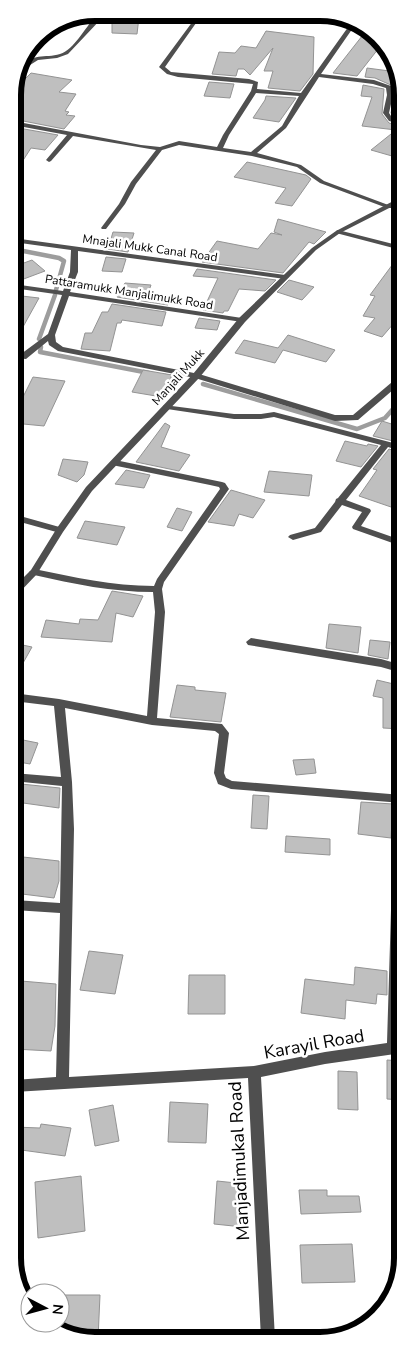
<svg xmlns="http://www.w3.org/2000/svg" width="415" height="1353" viewBox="0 0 415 1353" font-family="'Nunito Sans',sans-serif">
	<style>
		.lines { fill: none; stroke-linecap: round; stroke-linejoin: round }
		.stream { stroke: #9d9d9d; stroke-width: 4.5 }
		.building { fill: #bfbfbf; stroke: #939393 }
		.minor { fill: #4f4f4f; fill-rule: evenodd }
		.tertiary { fill: #4f4f4f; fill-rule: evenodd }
		.labels { text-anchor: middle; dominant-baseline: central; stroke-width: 5; stroke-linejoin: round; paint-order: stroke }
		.far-street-label { font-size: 12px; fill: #000; stroke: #fff }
		.near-street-label { font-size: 18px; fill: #000; stroke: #fff }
		.rim { fill: none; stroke: #000; stroke-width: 6 }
	</style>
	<rect width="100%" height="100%" fill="#fff"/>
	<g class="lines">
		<path class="stream" d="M13 249 59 258 64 261 56 290
			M39 339 55 295
			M41 347 40 352 149 373
			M165 376 180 379
			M203 384 357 429 385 418 401 400"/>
	</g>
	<path class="building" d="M139 17 137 34 112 33V18Z
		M266 31 314 37 313 74 300 91 268 88 273 71H264L273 48 250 75 244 69H238L236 76 212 74 219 52 235 53 241 46 256 48Z
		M366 31 378 37 382 44 357 76 333 73Z
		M367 68 397 72 401 80V118L394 117 391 113 395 95 393 86 375 78 365 77Z
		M31 73 72 80 59 92 76 94 65 111 69 112 66 115 75 116 64 129 13 119V91Z
		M209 82 234 84 230 98 204 96Z
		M363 85 384 89 382 114 389 123 401 126V148L392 156 371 150 396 130 362 126 372 97 361 96Z
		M266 96 296 98 279 122 253 118 265 100Z
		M13 127 58 135 45 150 31 148 13 176Z
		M247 162 306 175 311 179 292 206 275 203 286 188 234 177Z
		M278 219 326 232 314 244 309 242 283 273 202 262 217 241 258 249 271 233 282 235 274 232Z
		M113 232 134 233 128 252 108 249Z
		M401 253V325L394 323 382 337 364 331 375 318 363 316 375 296 370 295Z
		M106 257 126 259 122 272 102 271Z
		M32 260 45 271 21 280 13 273V267Z
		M197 269 276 280 265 291 239 289 228 311H224L223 313 203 310 218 278 193 276Z
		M289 280 314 287 302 300 277 292Z
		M125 283 151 285 146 299 169 301 168 305 117 297Z
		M13 295 39 298 13 345Z
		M112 304 166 312 162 326 122 320 121 323H117L110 351 81 349 85 333H92L102 312H108Z
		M199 318 220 321 217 330 195 328Z
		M288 335 335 350 326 362 283 350 275 363 235 353 244 340 278 348Z
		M143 370 172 375 162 397 132 392Z
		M33 377 65 381 44 426 13 423V407H18Z
		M382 421 401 427V443L373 436Z
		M165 423 170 426 161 447 190 455 179 471 136 462Z
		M345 441 367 446 368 444 378 446 361 467 336 461Z
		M389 449 401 453V463L394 475 401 478V490L391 507 359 496 377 470 373 469Z
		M63 459 88 462 84 475 77 482 58 475Z
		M126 470 150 475 144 488 115 484Z
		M269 471 312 475 309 496 264 492Z
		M231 490 265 500 253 518 239 514 234 526 208 522Z
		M177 508 192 512 182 531 167 527Z
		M85 521 125 527 117 545 77 538Z
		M112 591 143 596 133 617 116 613 112 642 41 637 46 620 79 624 80 619 98 620Z
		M329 624 361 627 358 653 326 648Z
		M370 640 390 642 388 659 368 655Z
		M13 643 32 647 13 681Z
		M377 680 402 686V729L383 728V698L373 696Z
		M177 685 195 687V690L226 693 221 722 170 717Z
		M13 738 38 743 30 764 13 761Z
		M314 759 316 773 296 775 293 760Z
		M21 784 60 788 59 808 16 802Z
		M253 795 269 796 267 829 251 828Z
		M361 802 393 804 391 838 358 834Z
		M286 836 330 839V855L285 852Z
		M14 856 59 861V881L54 898 14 893Z
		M89 951 123 955 115 994 80 990Z
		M355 967 387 971V995L377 994 376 1004 346 1000 345 1019 301 1013 305 979 354 985Z
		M189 975H225V1014H188Z
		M21 981 56 984 55 1026 51 1051 14 1049V1022Z
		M387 1060 402 1061V1100L387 1099Z
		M338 1071 357 1072 358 1110 338 1109Z
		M170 1102 208 1104 206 1143 168 1142Z
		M113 1105 119 1141 95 1146 89 1110Z
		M41 1124 71 1128 65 1156 14 1149V1127L40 1128Z
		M81 1176 85 1231 38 1238 35 1182Z
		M217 1181 246 1184 243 1227 214 1224Z
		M299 1190H327V1196H359L361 1212 301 1214Z
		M352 1244 355 1282 302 1283 300 1245Z
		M60 1295H100L98 1339H79L60 1328Z"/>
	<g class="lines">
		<path class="minor" d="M201 16 165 67 171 72 249 79 258 82 257 89 301 93 351 23 355 25 321 74 374 80 391 86 393 95 389 113 393 119 401 120V124L389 121 383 113 387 95 386 88 373 84 319 77 286 128 257 153 301 165 324 181 391 206V208H387L320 183 297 167 285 164 252 156 179 145 162 150 136 184 125 204 106 229H102L101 228 119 204 131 182 156 150 73 136 51 161 49 162 46 160 67 135 13 125V121L141 145 160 147 179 141 217 147 223 135 251 91 253 84 178 77 167 74 159 67 196 17ZM256 93 299 96 282 126 251 152 223 148 229 135Z
			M95 18H102L68 54 57 58 38 60 22 70C31 51 45 59 60 54 75 49 84 28 95 18Z
			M338 230 401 246V250L336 233V231Z
			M13 238 285 275 289 277 285 279 78 251V272L70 292 242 318 246 320 242 322 69 296 55 335 56 342 63 347 199 374 335 415H353L398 377H401V383L358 420 335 421 195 378 58 351 49 345 48 341 26 359 13 358V354H21L48 334 62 295 13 288V284L63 291 70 272 71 250 13 242Z
			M164 405 234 414H261L274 412 401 445V451L388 447 346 500 370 509 371 511 361 526 401 540V546L353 529 352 527 362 512 342 505 321 532 293 540 288 537 290 535 315 528 335 502 336 499 338 498 381 445 274 417 261 419H234L167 409 163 407Z
			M115 460 222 482 225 483 229 489 164 582 162 589 165 612 157 718 222 724 229 733 224 773 226 778 232 781 402 795V803L231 789 218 784 214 773 219 734 215 731 152 725 65 708 72 782 74 829 69 1077 254 1066 325 1052 387 1043 391 910 396 882 398 879 402 877 399 1041H402V1053L325 1064 261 1077 275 1339H261L248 1078 14 1092V1080L56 1077 60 913 14 910V900L60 903 62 786 13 781V773L61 777 54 706 13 701V693L59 699 147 716 155 612 153 592C112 592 74 584 34 575L29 572 34 569C74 577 112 586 154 586L157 579 220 489 219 487 210 485 112 465 111 463Z
			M13 514 63 528 64 530 60 533 13 520Z
			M251 638 381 659 402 665V673L381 667 248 645 246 642Z"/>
		<path class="tertiary" d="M401 197V202L340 233 316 250 245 322 199 378 92 491 63 532 37 574 16 596 13 597V588L31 570 57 528 86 487 193 374 239 318 312 248 336 231Z"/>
	</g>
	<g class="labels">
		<g class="far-street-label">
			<text transform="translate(150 248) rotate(8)">Mnajali Mukk Canal Road</text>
			<text transform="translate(129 292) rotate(9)">Pattaramukk Manjalimukk Road</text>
			<text transform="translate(178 377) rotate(-48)">Manjali Mukk</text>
		</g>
		<g class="near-street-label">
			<text transform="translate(314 1044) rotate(-10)">Karayil Road</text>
			<text transform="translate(239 1161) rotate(-93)">Manjadimukal Road</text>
		</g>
	</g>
	<path d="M0 0H415V1353H0ZM95 21H320A74 74 0 0 1 394 95V1258A74 74 0 0 1 320 1332H95A74 74 0 0 1 21 1258V95A74 74 0 0 1 95 21Z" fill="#fff" fill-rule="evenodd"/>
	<path class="rim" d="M95 21H320A74 74 0 0 1 394 95V1258A74 74 0 0 1 320 1332H95A74 74 0 0 1 21 1258V95A74 74 0 0 1 95 21Z"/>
	<g transform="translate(45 1308) rotate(96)"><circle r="24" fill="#ffffff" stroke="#999999"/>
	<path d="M0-4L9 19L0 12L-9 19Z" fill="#000000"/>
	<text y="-8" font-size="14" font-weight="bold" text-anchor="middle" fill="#000000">N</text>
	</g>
</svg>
